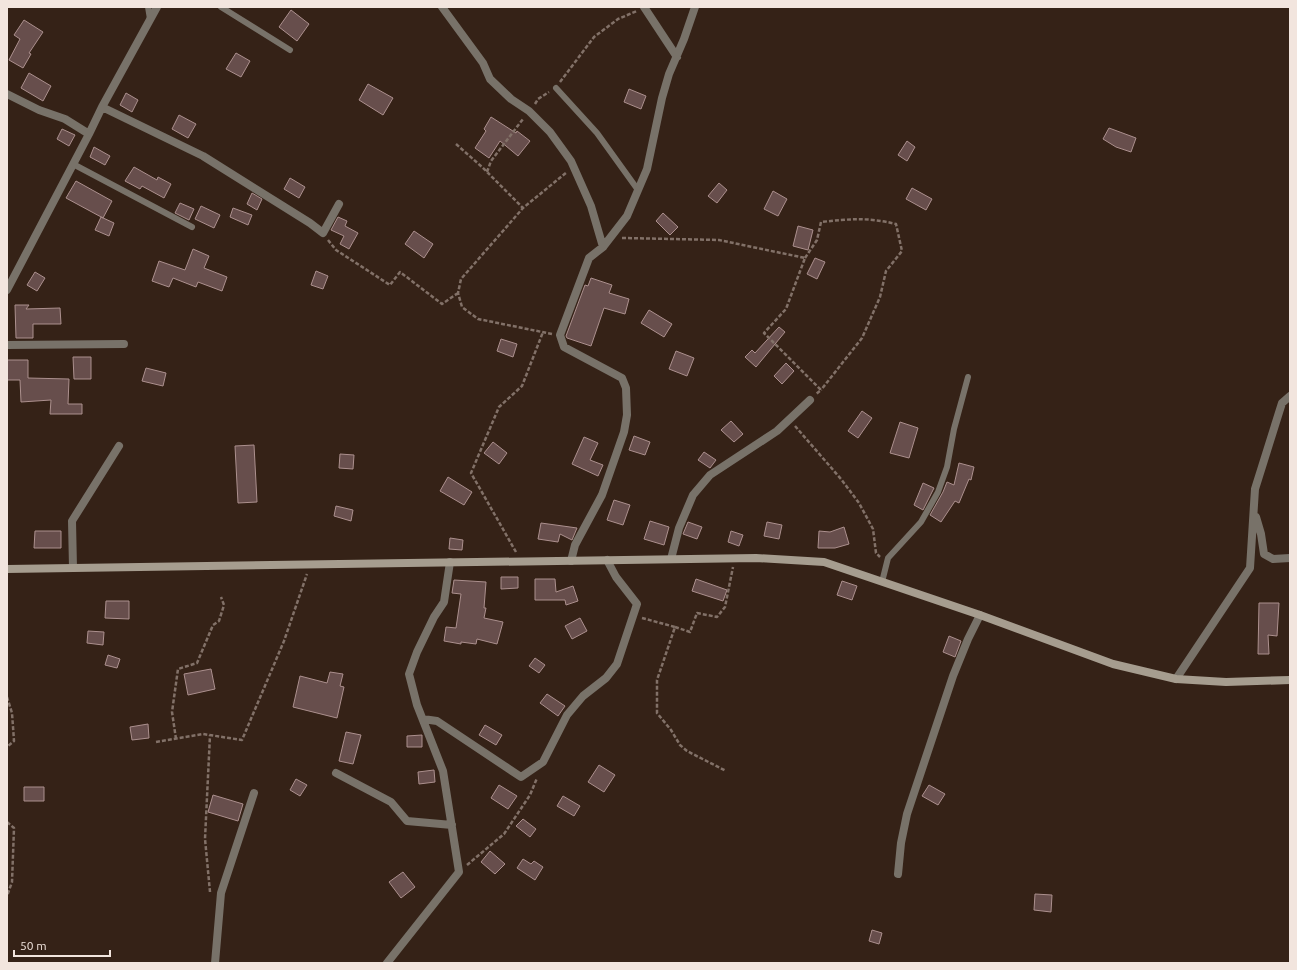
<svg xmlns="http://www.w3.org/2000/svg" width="1297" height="970" viewBox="0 0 1297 970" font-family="Ubuntu,sans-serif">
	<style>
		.building { fill: #674e4c; stroke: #ac908e }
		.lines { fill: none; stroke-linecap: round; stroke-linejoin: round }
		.path { stroke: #827168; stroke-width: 2.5; stroke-dasharray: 4 2; stroke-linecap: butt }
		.lane { stroke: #787269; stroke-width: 6 }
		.street { stroke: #787269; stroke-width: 8 }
		.secondary { stroke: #a69d8f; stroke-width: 8 }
	</style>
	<rect width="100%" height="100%" fill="#352217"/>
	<path class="building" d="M291 10 309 24 297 41 279 27Z
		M24 20 43 32 29 53 31 54 23 68 9 60 20 39 14 35Z
		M236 53 250 61 241 77 226 69Z
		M29 73 51 86 43 101 21 88Z
		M368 84 393 98 383 115 359 100Z
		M629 89 646 96 641 109 624 102Z
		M126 93 138 100 132 112 120 105Z
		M179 115 196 124 188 138 172 129Z
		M491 117 516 133 517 131 530 141 518 156 500 141 489 158 475 148 486 131 484 129Z
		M1109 128 1136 138 1131 152 1116 147 1103 139Z
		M62 129 75 135 69 146 57 139Z
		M907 141 915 147 907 161 898 155Z
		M94 147 110 156 105 165 90 157Z
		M134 167 157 180 158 177 171 184 164 198 142 186 140 189 125 181Z
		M290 178 305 187 299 198 284 189Z
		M76 181 112 201 103 218 66 198Z
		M719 183 727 190 717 203 708 196Z
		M912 188 932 199 926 210 906 199Z
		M773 191 787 199 778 216 764 209Z
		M252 193 262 199 257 210 247 204Z
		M180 203 194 209 189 220 175 213Z
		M201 206 220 215 214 228 195 219Z
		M233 208 252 215 248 225 230 217Z
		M663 213 678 227 670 235 656 221Z
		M101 217 114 223 109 236 95 230Z
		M338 217 347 221 345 226 358 233 349 249 340 244 344 236 331 230Z
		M798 226 813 230 808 250 793 246Z
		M414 231 433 244 424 258 405 244Z
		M193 249 209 256 204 268 227 277 222 291 198 282 196 287 173 278 169 287 152 281 159 261 185 270Z
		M815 258 825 262 817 279 807 274Z
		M316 271 328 276 323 289 311 285Z
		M35 272 45 278 37 291 27 285Z
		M591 278 612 285 609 293 629 299 625 314 604 308 591 346 567 338 566 336 585 285 588 286Z
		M15 305H29L26 309 60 308 61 324H33V338H16Z
		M649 310 672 324 664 337 641 323Z
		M779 327 785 332 756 367 745 357 752 350 755 353Z
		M501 339 517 344 513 357 497 351Z
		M676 351 694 358 687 376 669 369Z
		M73 357H91V379H74Z
		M7 360H28V378L69 379 68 404H82V414H50L51 400 21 402 20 380H7Z
		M786 363 794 371 782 384 774 376Z
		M146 368 166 373 163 386 142 381Z
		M862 411 872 418 858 438 848 431Z
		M731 421 743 434 734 442 721 430Z
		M900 422 918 428 909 458 890 453Z
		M634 436 650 442 645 455 629 450Z
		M584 437 598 443 590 460 603 465 598 476 572 464Z
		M493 442 507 453 499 464 484 453Z
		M254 445 257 502 238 503 235 446Z
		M704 452 716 460 710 468 698 460Z
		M340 454 354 455 353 469 339 468Z
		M959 463 974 467 971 480 969 479 959 503 955 501 941 522 930 515 943 492 947 482 954 485Z
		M448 477 472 492 464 505 440 491Z
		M923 483 934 488 923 510 914 505Z
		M614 500 630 505 623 525 607 520Z
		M336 506 353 510 351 521 334 516Z
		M650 521 669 527 664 545 644 539Z
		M688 522 702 527 697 539 683 534Z
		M767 522 782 525 779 539 764 536Z
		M541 523 570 527 577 528 572 540 560 534 558 542 538 539Z
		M844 527 849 544 835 548H818L819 531 830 532Z
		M35 531H61V548H34Z
		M731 531 743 535 739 546 728 542Z
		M450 538 463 540 462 550 449 549Z
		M501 577H518V588L501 589Z
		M535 579H555L556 592 573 586 578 601 566 605 565 600H535Z
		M696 579 727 590 723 601 692 591Z
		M454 580 486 582 484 608H486L484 618 503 622 497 644 477 639 476 644 461 642V644L444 641 446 627 456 628 461 594 452 593Z
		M842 581 857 586 852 600 837 595Z
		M106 601H129V619L105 618Z
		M1259 603H1279L1277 636 1268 635 1269 654H1258Z
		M580 618 587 631 572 639 565 626Z
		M88 631 104 632 103 645 87 643Z
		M949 636 961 641 955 657 943 652Z
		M108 655 120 659 117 668 105 665Z
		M535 658 545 665 539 673 529 666Z
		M211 669 215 689 188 695 184 674Z
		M330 672 343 674 340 686 344 687 337 718 293 707 300 676 327 683Z
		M547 694 565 706 558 716 540 703Z
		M148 724 149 738 132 740 130 727Z
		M485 725 502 735 496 745 479 735Z
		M346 732 361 735 353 764 339 761Z
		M422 735V747H407V736Z
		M599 765 615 775 604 792 588 782Z
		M434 770 435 782 419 784 418 772Z
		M296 779 307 785 300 796 290 790Z
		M499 785 517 796 508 809 491 798Z
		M929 785 945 794 938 805 922 796Z
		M24 787H44V801H24Z
		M213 795 243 804 238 821 208 812Z
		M563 796 580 806 574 816 557 806Z
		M523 819 536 829 530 837 516 826Z
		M490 851 505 864 495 874 481 862Z
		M523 859 531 864 534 861 543 867 535 880 517 868Z
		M403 872 415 887 401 898 389 882Z
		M1035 894 1052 895 1051 912 1034 910Z
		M872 930 882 933 879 944 869 941Z"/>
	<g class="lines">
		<path class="path" d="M560 82 594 37 618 19 637 11
			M535 104 538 99 549 92
			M456 144 482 167 523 208
			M487 172 491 161 523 119
			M622 238 719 240 805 258 786 309 764 333 821 390 816 394
			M328 240 336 250 390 285 400 272 442 304 458 293
			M805 258 817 240 821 222C850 219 867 217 896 224L902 251 886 271 880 297 862 338 821 390
			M552 334 478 319 462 307 458 293 461 279 523 208 567 172
			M795 426 841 479 859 503 873 529 876 553 880 557
			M516 552 471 473 499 407 522 386 543 332
			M642 618 675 627 657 680V713L671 730 680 745 687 751 726 771
			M675 627 690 632 697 613 717 617 725 607 733 567
			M7 697 12 713 14 741 7 747
			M176 739 172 712 178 669 197 663 213 625 219 621 224 605 221 597
			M156 742 203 734 242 740 284 641 307 574
			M7 822 14 828 12 882 7 896
			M467 865 504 834 530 795 537 778
			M210 892 205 839 210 735"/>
		<path class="lane" d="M148 7 150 19
			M221 7 290 50
			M556 88 597 133 638 190
			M73 164 192 227
			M882 582 888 558 921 522 938 492 947 467 954 429 968 377"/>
		<path class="street" d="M442 7 483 63 490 79 511 99 529 111 550 132 571 161 591 206 603 247
			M644 7 677 57
			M7 94 39 110 65 119 89 134
			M102 107 203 156 310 223 323 233 339 204
			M7 290 89 134 102 107 157 7
			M7 345 124 344
			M1256 517 1261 534 1264 554 1273 559 1290 558
			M671 559 679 528 693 495 710 475 777 431 810 400
			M571 561 575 545 602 495 624 432 627 415 626 388 622 378 564 347 560 335 589 258 603 247 627 216 647 169 662 98 669 74 684 39 695 7
			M73 568 72 521 119 446
			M1176 679 1250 568 1255 489 1282 403 1290 396
			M423 719 437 721 521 777 543 762 567 715 583 696 606 678 617 664 637 604 616 577 607 560
			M336 773 391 802 407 821 452 825
			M898 874 901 843 907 814 953 676 968 639 980 615
			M215 963 221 893 254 793
			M387 963 459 872 443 771 417 705 409 674 417 652 434 617 444 602 450 562"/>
		<path class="secondary" d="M7 569 756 558 824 562 980 615 1113 664 1176 679 1226 682 1290 680"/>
	</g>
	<rect width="1297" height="970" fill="none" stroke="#f2e5de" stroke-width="16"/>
	<path d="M14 950v6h96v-6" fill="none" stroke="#f2e5de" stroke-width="2"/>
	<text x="20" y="950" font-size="12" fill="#f2e5de" stroke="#352217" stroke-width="3" paint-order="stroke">50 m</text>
</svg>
